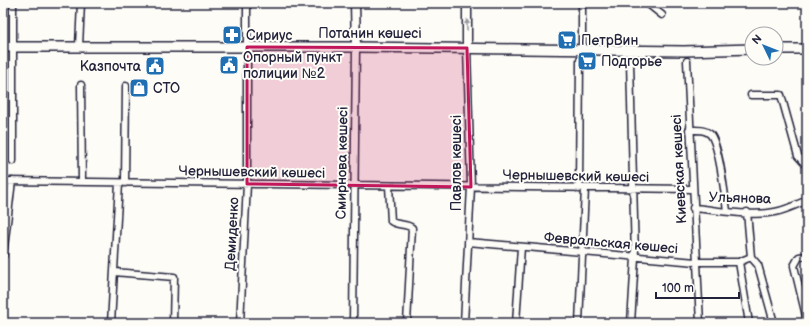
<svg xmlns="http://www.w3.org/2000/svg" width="810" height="326" viewBox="0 0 810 326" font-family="'Balsamiq Sans',sans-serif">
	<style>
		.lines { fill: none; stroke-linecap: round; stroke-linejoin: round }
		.minor-casing { stroke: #22223b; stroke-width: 9 }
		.tertiary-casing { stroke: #22223b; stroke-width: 11 }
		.secondary-casing { stroke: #22223b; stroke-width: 12 }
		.minor { stroke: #fdfcf7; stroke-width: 6 }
		.tertiary { stroke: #fdfcf7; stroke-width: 8 }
		.secondary { stroke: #fdfcf7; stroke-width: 9 }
		.oneway { fill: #9a9aa2 }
		.marked { fill: #c2185b; fill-opacity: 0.2; stroke: #c2185b; stroke-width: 3; stroke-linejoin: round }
		.labels { text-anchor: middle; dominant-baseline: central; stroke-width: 4; stroke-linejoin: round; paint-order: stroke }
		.street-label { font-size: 14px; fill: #22223b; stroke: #fdfcf7 }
		.poi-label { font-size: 14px; fill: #22223b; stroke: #fdfcf7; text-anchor: start }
	</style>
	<rect width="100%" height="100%" fill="#fdfcf7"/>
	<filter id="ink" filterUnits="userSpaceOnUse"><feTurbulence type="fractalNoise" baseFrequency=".025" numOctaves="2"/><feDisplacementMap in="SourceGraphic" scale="8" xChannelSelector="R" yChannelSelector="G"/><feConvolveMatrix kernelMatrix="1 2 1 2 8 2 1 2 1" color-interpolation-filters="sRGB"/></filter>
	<g filter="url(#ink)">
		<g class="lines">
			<defs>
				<path id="minor" d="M13 3V161
					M647 3 662 15
					M79 46 81 3
					M582 48V3
					M687 61 700 323
					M630 62 635 258 631 323
					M81 85 82 182
					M751 95H781L798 156 807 166
					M689 130C697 130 704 129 710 134 719 143 725 196 727 211
					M3 181 692 189
					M125 183 126 86
					M389 186 391 221C397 226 406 223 412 228L407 323
					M579 189 580 60
					M693 208C718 210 751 217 775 212 786 210 796 205 807 200
					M747 212 751 257 758 265 774 323
					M468 242 696 262H739L751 257
					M3 256 12 181
					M807 256 799 257 794 266 807 320
					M739 262 749 323
					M114 272 174 277 173 323
					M111 323 119 183
					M240 323 247 184V3
					M353 323 356 47
					M464 323 471 187 467 48
					M516 323 521 247
					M579 323 585 189"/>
				<path id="tertiary" d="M355 3 356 47
					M467 3V48"/>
				<path id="secondary" d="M3 47H356L684 51 752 49
					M776 49H807"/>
			</defs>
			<use href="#minor" class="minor-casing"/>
			<use href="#tertiary" class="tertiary-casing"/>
			<use href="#secondary" class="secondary-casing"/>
			<use href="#minor" class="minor"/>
			<use href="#tertiary" class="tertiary"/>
			<use href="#secondary" class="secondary"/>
		</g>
		<defs><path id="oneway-solid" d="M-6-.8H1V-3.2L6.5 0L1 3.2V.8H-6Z"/></defs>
		<use class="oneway" href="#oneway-solid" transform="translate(467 25) rotate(-90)"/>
	</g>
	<path class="marked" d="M247 47 467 48 471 187 247 184Z"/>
	<defs>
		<symbol id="pharmacy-square" viewBox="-11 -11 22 22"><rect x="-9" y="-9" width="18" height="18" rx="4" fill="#1f6fb2" stroke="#fdfcf7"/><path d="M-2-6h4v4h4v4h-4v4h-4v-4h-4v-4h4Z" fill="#fff"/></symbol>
		<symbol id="supermarket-square" viewBox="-11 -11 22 22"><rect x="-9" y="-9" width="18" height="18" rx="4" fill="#1f6fb2" stroke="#fdfcf7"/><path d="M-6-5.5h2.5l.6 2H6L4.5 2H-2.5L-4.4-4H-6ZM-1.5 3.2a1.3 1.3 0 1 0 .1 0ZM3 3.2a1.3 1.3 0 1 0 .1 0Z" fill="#fff"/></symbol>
		<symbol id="civic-square" viewBox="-11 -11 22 22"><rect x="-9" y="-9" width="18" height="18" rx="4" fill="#1f6fb2" stroke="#fdfcf7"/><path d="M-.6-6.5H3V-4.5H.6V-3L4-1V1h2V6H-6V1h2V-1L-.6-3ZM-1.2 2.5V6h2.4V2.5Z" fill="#fff"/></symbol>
		<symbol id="shop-square" viewBox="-11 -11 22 22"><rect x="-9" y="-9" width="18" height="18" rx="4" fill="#1f6fb2" stroke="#fdfcf7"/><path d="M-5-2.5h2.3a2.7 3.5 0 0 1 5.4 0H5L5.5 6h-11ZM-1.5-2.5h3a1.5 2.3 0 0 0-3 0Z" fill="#fff"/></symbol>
	</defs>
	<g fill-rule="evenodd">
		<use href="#pharmacy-square" x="221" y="24" width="22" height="22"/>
		<use href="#supermarket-square" x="556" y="29" width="22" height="22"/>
		<use href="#supermarket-square" x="576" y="50" width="22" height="22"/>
		<use href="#civic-square" x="218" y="54" width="22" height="22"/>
		<use href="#civic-square" x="144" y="55" width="22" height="22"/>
		<use href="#shop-square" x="128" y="77" width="22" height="22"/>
	</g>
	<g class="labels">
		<g class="street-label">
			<text x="370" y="33">Потанин көшесі</text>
			<text transform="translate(342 163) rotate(-89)">Смирнова көшесі</text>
			<text transform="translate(456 163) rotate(-90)">Павлов көшесі</text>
			<text transform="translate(679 169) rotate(-93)">Киевская көшесі</text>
			<text transform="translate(252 172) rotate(1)">Чернышевский көшесі</text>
			<text transform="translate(576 176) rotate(1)">Чернышевский көшесі</text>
			<text transform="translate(740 198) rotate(2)">Ульянова</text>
			<text transform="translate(232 234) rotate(-87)">Демиденко</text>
			<text transform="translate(611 243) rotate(5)">Февральская көшесі</text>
		</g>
		<g class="poi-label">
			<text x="246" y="35">Сириус</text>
			<text x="581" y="40">ПетрВин</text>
			<text x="243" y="57">Опорный пункт<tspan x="243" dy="16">полиции №2</tspan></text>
			<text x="601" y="61">Подгорье</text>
			<text x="141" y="66" text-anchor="end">Казпочта</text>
			<text x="153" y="88">СТО</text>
		</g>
	</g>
	<rect width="810" height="326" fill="none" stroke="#fdfcf7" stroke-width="16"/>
	<rect x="8" y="8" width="794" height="310" fill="none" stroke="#22223b" stroke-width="1.5" filter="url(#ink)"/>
	<g transform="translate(764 46) rotate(313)"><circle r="19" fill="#fdfcf7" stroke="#a5a5ac"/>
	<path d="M0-3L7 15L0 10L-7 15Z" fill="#1f6fb2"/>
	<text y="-6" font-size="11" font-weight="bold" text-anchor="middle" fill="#22223b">N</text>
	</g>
	<path d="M656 292v6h83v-6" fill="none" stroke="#22223b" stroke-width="2"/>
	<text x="662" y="292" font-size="12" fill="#22223b" stroke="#fdfcf7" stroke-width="3" paint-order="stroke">100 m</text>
</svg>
